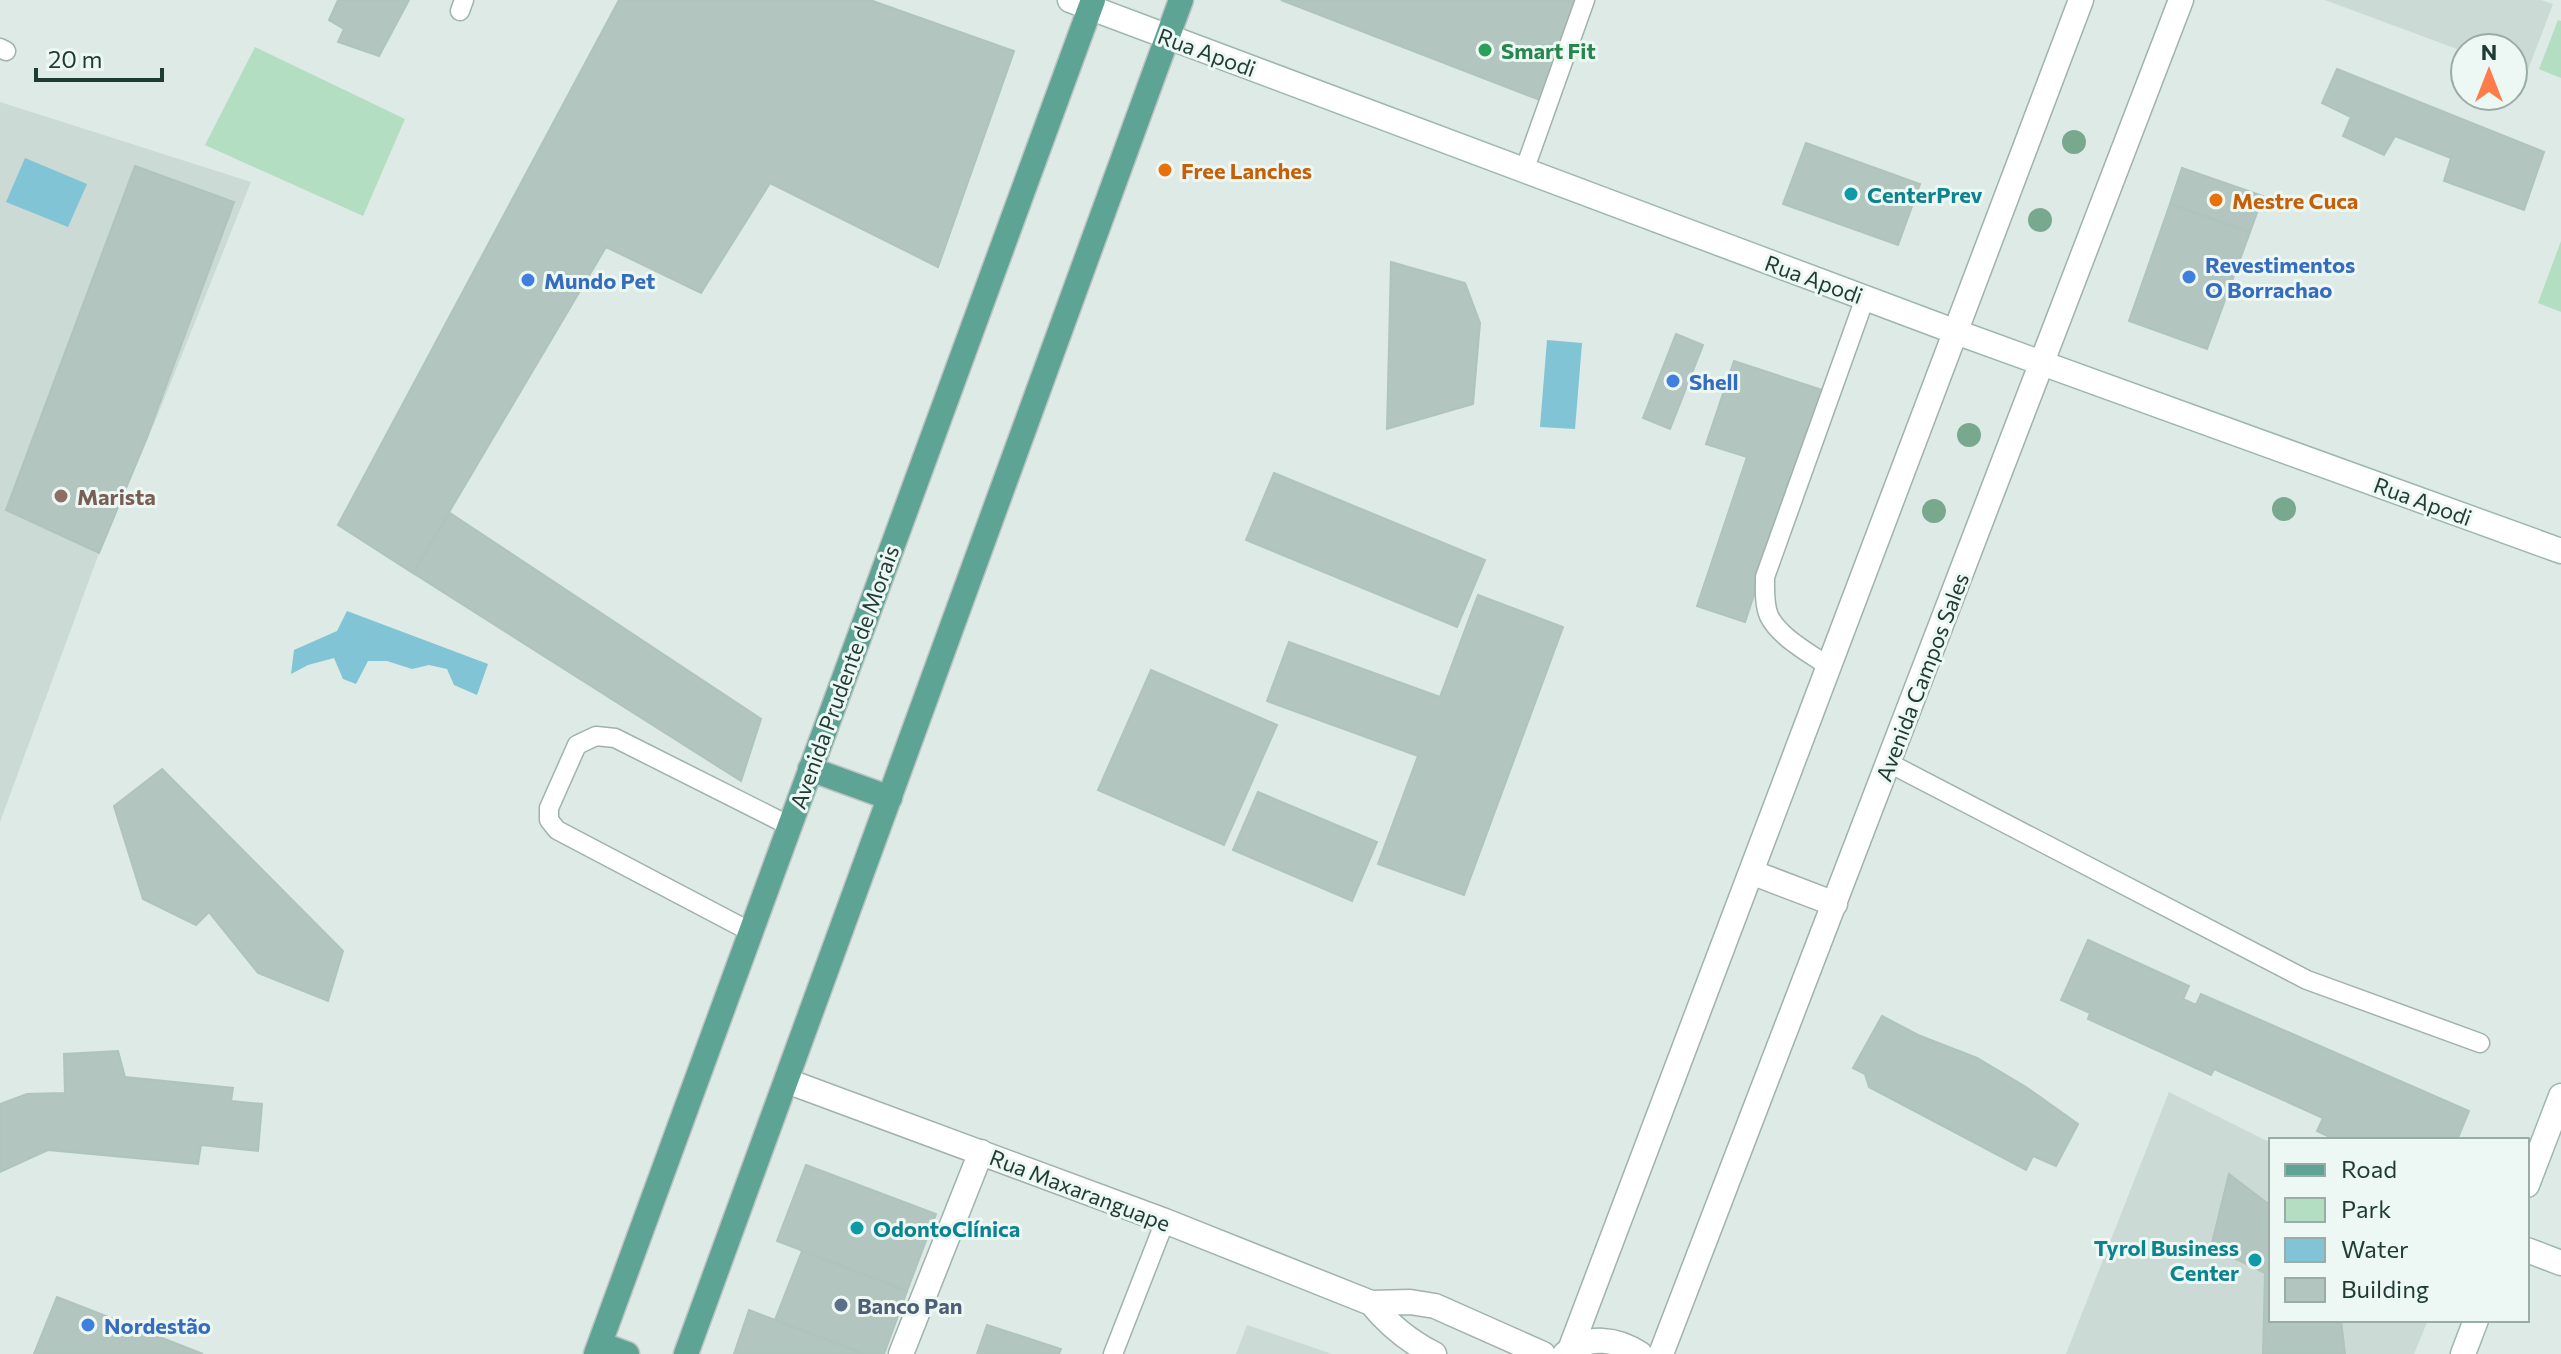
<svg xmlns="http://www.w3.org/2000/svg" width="2561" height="1354" viewBox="0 0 2561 1354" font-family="Commissioner,sans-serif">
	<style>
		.built { fill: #cbdad4 }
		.green { fill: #b4dec1 }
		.water { fill: #80c4d5 }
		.building { fill: #b2c5be; stroke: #afc4bc; stroke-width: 2 }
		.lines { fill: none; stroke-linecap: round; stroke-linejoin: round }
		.service-casing { stroke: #a0b2ac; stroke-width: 21 }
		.minor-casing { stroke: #a0b2ac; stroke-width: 27 }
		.tertiary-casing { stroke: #a0b2ac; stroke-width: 27 }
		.secondary-casing { stroke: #9bb7ae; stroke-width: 27 }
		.primary-casing { stroke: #bcc4c2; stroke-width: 27 }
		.service { stroke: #fff; stroke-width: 18 }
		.minor { stroke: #fff; stroke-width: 24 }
		.tertiary { stroke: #fff; stroke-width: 24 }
		.secondary { stroke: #fff; stroke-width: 24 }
		.primary { stroke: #5ea495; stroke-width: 24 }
		.tree { fill: #78a98e }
		.leisure-dot { fill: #2e9e5b; stroke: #edf7f3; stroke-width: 3 }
		.food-dot { fill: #e8710a; stroke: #edf7f3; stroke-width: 3 }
		.culture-dot { fill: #0f9aa8; stroke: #edf7f3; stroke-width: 3 }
		.shop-dot { fill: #3f7fe0; stroke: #edf7f3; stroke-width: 3 }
		.education-dot { fill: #8d6e63; stroke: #edf7f3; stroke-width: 3 }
		.service-dot { fill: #5c6f8a; stroke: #edf7f3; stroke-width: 3 }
		.labels { text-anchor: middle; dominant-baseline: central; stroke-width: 6; stroke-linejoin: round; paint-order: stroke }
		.leisure-label { font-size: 22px; font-weight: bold; fill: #27864d; stroke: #edf7f3; text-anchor: start }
		.street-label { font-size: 22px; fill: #1e3b34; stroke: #edf7f3 }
		.food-label { font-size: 22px; font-weight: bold; fill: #c56008; stroke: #edf7f3; text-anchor: start }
		.culture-label { font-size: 22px; font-weight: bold; fill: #0d838f; stroke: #edf7f3; text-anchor: start }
		.shop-label { font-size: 22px; font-weight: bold; fill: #366cbe; stroke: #edf7f3; text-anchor: start }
		.education-label { font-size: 22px; font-weight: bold; fill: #785e54; stroke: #edf7f3; text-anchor: start }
		.service-label { font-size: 22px; font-weight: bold; fill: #4e5e75; stroke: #edf7f3; text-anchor: start }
	</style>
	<rect width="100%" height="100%" fill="#ddeae5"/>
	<path class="built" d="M2325 0H2541L2553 4 2526 75 2513 70V48H2465V52Z
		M0 102 251 182 159 412 99 553 0 822Z
		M2169 1092 2271 1143V1320H2428L2414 1354H2066Z
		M1247 1325 1332 1354H1236Z"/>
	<path class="green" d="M2558 20 2561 21V78L2539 69Z
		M255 47 405 119 363 216 205 145Z
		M2561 241V312L2538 303Z"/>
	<path class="water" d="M25 158 87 184 68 227 6 202Z
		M1547 340 1582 343 1575 429 1540 427Z
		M347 611 488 664 477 695 454 685 447 669 429 665 412 669 387 661H368L356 684 343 679 334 658 308 665 291 674 294 650 337 631Z"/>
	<path class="building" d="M338 0H409L379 56 338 42 344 29 329 20Z
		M619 0H870L1014 51 938 267 770 183 701 293 606 247 413 573 338 525Z
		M1281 0H1579L1540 100Z
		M2337 69 2544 152 2524 210 2444 181 2451 158 2395 136 2384 155 2343 136 2351 117 2322 103Z
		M1806 143 1920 184 1898 245 1783 204Z
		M135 166 234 202 146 440 99 553 6 510Z
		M2182 168 2263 196 2250 232 2170 204Z
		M2170 204 2250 232 2207 349 2129 321Z
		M1391 262 1465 283 1480 323 1473 404 1387 429Z
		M1676 334 1703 345 1670 429 1643 418Z
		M1734 361 1822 390 1745 622 1697 606 1747 457 1706 444Z
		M1274 473 1485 560 1457 627 1246 540Z
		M450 513 761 719 741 781 413 573Z
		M1478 595 1563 627 1464 895 1378 864 1418 756 1267 701 1289 642 1440 697Z
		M1151 670 1277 725 1224 845 1098 790Z
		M162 769 343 951 328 1001 258 973 209 912 196 925 143 899 114 806Z
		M1258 792 1377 842 1352 901 1233 850Z
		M2088 940 2189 986 2183 999 2196 1005 2201 994 2469 1111 2457 1140H2336L2317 1131 2323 1118 2214 1069 2211 1075 2088 1019 2090 1013 2061 1000Z
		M1882 1016 1918 1035 1977 1058 2026 1087 2078 1124 2056 1166 2033 1156 2026 1170 1869 1087 1865 1074 1853 1068Z
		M118 1051 125 1077 233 1088 231 1101 262 1104 258 1151 201 1145 198 1164 48 1150 0 1172V1104L27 1094 65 1093 64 1054Z
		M806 1165 936 1214 907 1291 777 1241Z
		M2229 1174 2271 1206V1320H2341L2345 1354H2263L2265 1273 2211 1247Z
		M802 1251 907 1291 884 1354H864L775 1320Z
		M57 1297 203 1354H34Z
		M749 1310 775 1320 864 1354H734Z
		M987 1325 1061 1349 1059 1354H977Z"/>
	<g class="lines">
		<defs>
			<path id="service" d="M460 11 464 0
				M0 48 6 51
				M1524 171 1585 0
				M1829 667C1810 653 1780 638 1769 616 1764 604 1765 590 1765 577L1865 298
				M1889 763 2307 980 2480 1043
				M751 932 557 830 549 820V808L577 745 596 736 615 738 790 826
				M1113 1354 1165 1221"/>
			<path id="minor" d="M787 1081 1165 1221 1371 1303 1410 1302 1435 1306 1543 1354
				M1371 1303C1389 1325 1408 1341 1434 1354
				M901 1354 981 1152"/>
			<path id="tertiary" d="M1751 872 1835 904
				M1570 1350 2081 0
				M1565 1354C1588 1334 1618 1339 1640 1354
				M1661 1354 2181 0"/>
			<path id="secondary" d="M1070 0 1956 332 2561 551
				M2527 1185 2561 1096
				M2527 1250 2561 1263
				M2463 1354 2476 1320"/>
			<path id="primary" d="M810 769 890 798
				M600 1344 627 1354
				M596 1354 1093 0
				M686 1354 1181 0"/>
		</defs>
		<use href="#service" class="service-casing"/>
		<use href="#minor" class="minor-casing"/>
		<use href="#tertiary" class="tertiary-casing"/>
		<use href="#secondary" class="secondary-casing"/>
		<use href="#primary" class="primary-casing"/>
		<use href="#service" class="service"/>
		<use href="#minor" class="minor"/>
		<use href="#tertiary" class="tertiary"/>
		<use href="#secondary" class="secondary"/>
		<use href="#primary" class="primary"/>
	</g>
	<g class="tree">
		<circle cx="2074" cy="142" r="12"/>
		<circle cx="2040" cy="220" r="12"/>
		<circle cx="1969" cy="435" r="12"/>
		<circle cx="2284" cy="509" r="12"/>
		<circle cx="1934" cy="511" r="12"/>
	</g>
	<circle class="leisure-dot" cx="1485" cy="50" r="8"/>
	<g class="food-dot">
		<circle cx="1165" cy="170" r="8"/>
		<circle cx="2216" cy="200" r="8"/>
	</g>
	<g class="culture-dot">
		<circle cx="1851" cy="194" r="8"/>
		<circle cx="857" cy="1228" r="8"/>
		<circle cx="2255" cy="1260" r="8"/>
	</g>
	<g class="shop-dot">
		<circle cx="2189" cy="277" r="8"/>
		<circle cx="528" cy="280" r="8"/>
		<circle cx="1673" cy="381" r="8"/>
		<circle cx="88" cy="1325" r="8"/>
	</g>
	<circle class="education-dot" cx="61" cy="496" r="8"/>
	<circle class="service-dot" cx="841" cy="1305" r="8"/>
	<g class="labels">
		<g class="leisure-label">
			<text x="1501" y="50">Smart Fit</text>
		</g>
		<g class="street-label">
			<text transform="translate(1207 52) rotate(20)">Rua Apodi</text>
			<text transform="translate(1814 279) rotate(20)">Rua Apodi</text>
			<text transform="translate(2423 501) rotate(20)">Rua Apodi</text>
			<text transform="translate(844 677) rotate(-70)">Avenida Prudente de Morais</text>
			<text transform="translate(1922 677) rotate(-69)">Avenida Campos Sales</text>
			<text transform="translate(1080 1190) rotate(21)">Rua Maxaranguape</text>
		</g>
		<g class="food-label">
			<text x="1181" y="170">Free Lanches</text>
			<text x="2232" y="200">Mestre Cuca</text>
		</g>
		<g class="culture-label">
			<text x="1867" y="194">CenterPrev</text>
			<text x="873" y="1228">OdontoClínica</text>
			<text x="2239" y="1247" text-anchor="end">Tyrol Business<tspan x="2239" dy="25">Center</tspan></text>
		</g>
		<g class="shop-label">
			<text x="2205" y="264">Revestimentos<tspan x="2205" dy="25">O Borrachao</tspan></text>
			<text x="544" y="280">Mundo Pet</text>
			<text x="1689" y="381">Shell</text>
			<text x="104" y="1325">Nordestão</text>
		</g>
		<g class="education-label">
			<text x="77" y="496">Marista</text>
		</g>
		<g class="service-label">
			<text x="857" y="1305">Banco Pan</text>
		</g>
	</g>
	<rect x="2269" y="1138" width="260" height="184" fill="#edf7f3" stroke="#9aaca7" stroke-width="2"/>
	<rect x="2285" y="1164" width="40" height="12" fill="#5ea495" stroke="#9aaca7" stroke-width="2"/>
	<text x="2341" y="1178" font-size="24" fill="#1e3b34">Road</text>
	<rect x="2285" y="1198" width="40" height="24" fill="#b4dec1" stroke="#9aaca7" stroke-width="2"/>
	<text x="2341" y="1218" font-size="24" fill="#1e3b34">Park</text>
	<rect x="2285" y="1238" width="40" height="24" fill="#80c4d5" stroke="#9aaca7" stroke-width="2"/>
	<text x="2341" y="1258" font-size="24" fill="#1e3b34">Water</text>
	<rect x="2285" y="1278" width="40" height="24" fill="#b2c5be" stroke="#9aaca7" stroke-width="2"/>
	<text x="2341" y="1298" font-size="24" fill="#1e3b34">Building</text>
	<g transform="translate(2489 72)"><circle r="38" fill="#edf7f3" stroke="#9aaca7" stroke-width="2"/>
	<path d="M0-6L14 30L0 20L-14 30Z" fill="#fd7c49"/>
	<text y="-12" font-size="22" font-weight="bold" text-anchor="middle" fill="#1e3b34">N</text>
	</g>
	<path d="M36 68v12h126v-12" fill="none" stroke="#1e3b34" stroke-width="4"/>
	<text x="48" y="68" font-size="24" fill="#1e3b34" stroke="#edf7f3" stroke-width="6" paint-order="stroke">20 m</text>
</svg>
